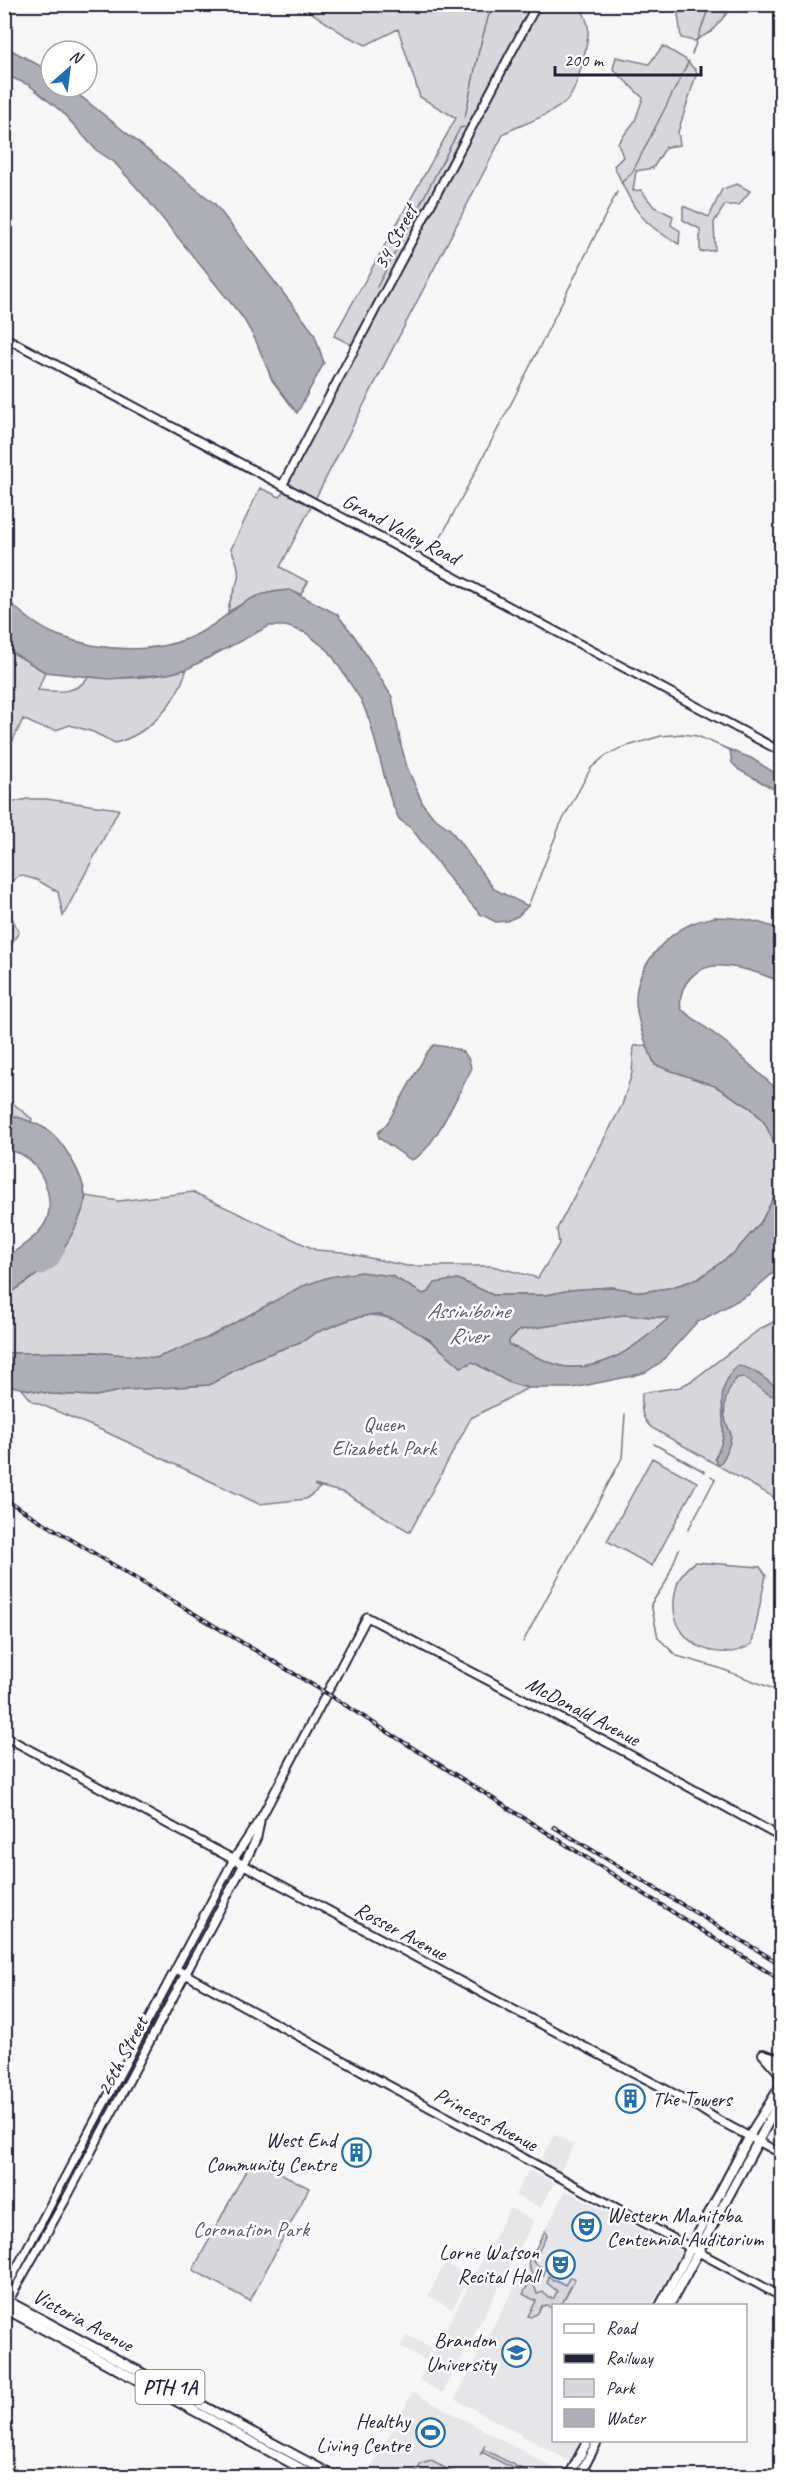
<svg xmlns="http://www.w3.org/2000/svg" width="786" height="2481" viewBox="0 0 786 2481" font-family="Caveat,sans-serif">
	<style>
		.built { fill: #e6e6e9 }
		.green { fill: #d7d7db; stroke: #7c7c8b; stroke-width: 1.5 }
		.water { fill: #aeaeb7; stroke: #767685; stroke-width: 1.5; fill-rule: evenodd }
		.lines { fill: none; stroke-linecap: round; stroke-linejoin: round }
		.stream { stroke: #767685; stroke-width: 1.5 }
		.river { stroke: #aeaeb7; stroke-width: 9 }
		.secondary-casing { stroke: #22223b; stroke-width: 11 }
		.primary-casing { stroke: #22223b; stroke-width: 12 }
		.secondary { stroke: #fff; stroke-width: 7 }
		.primary { stroke: #fff; stroke-width: 8 }
		.rail-casing { stroke: #22223b; stroke-width: 4 }
		.rail { stroke: #fff; stroke-width: 1.5; stroke-dasharray: 4.5; stroke-linecap: butt }
		.labels { text-anchor: middle; dominant-baseline: central; stroke-width: 5; stroke-linejoin: round; paint-order: stroke }
		.shield { fill: #fff; stroke: #646476; stroke-width: 1.5 }
		.shield-label { font-size: 20px; font-weight: bold; fill: #22223b }
		.street-label { font-size: 21px; fill: #22223b; stroke: #fff }
		.park-label { font-size: 21px; fill: #58586b; stroke: #fff }
		.poi-label { font-size: 21px; fill: #22223b; stroke: #fff; text-anchor: end }
		.water-label { font-size: 22px; font-style: italic; fill: #5a5a6d; stroke: #fff }
	</style>
	<rect width="100%" height="100%" fill="#f6f6f7"/>
	<filter id="ink" filterUnits="userSpaceOnUse"><feTurbulence type="fractalNoise" baseFrequency=".0167" numOctaves="2"/><feDisplacementMap in="SourceGraphic" scale="12" xChannelSelector="R" yChannelSelector="G"/><feConvolveMatrix kernelMatrix="1 2 1 2 8 2 1 2 1" color-interpolation-filters="sRGB"/></filter>
	<g filter="url(#ink)">
		<path class="built" d="M554 2134 574 2145 560 2171 541 2160Z
			M529 2170 554 2183 540 2208 515 2195Z
			M566 2190 681 2252 652 2305 554 2306V2440L581 2441 569 2461 455 2399Z
			M510 2208 534 2221 443 2393 419 2380Z
			M445 2263 470 2276 452 2309 428 2296Z
			M407 2335 432 2348 425 2360 400 2347Z
			M413 2392 563 2473 562 2476H367Z"/>
		<path class="green" d="M300 5H580C583 12 587 19 588 26 590 39 577 88 569 98 557 113 521 125 504 133L280 567 308 582 301 594C275 585 250 598 228 612 228 600 236 590 238 578 240 568 235 558 231 549L260 488 280 497 291 477 358 348 334 336 456 118 420 97 398 29 366 45 345 35Z
			M677 5V4L734 5 711 32 694 41 681 38Z
			M663 46 685 59 697 72 678 132 680 145 666 147 653 168 636 171 633 191 641 190 654 207 673 216 671 225 680 231 679 244C637 222 633 206 614 166L623 157 618 143 635 121 643 98 613 69 616 57 649 64Z
			M737 184 750 191 739 205H725L714 222 715 250 700 252V229L683 220V206L709 217 722 189Z
			M5 648 45 672 38 690C56 692 78 694 88 677 121 680 155 678 187 669 176 703 150 734 115 743L93 732 70 725 56 730 40 727 23 719 5 757Z
			M27 799H46L119 809 63 916 58 892 37 880 20 875 5 887V804Z
			M4 902 19 932 5 954H4Z
			M647 1045 655 1065 715 1086 751 1108 764 1122 772 1138 780 1172V1185L761 1222 735 1252 698 1279 669 1288 641 1292 611 1287 570 1290 547 1295H493L458 1279 431 1288 429 1292 423 1294 392 1276 156 1358 94 1352 5 1353V1297L15 1289 84 1207 86 1196 119 1201 193 1192 316 1250 342 1252 407 1266H492L538 1278 559 1244 557 1229 622 1105 632 1073 634 1046Z
			M4 1096 32 1119 31 1122 11 1115 5 1116Z
			M369 1315C404 1316 436 1344 461 1367L473 1362 510 1383 528 1388 471 1418 410 1532 345 1493 314 1485 320 1488 306 1499 259 1504 106 1432 32 1401 21 1388 51 1394 95 1396 126 1390 209 1385 253 1360 303 1341 315 1333 351 1319Z
			M623 1315 670 1318C639 1343 610 1370 567 1367 550 1365 525 1351 509 1345V1340L520 1330Z
			M781 1318V1498L777 1499 652 1428C640 1417 641 1409 642 1393L680 1387 693 1380 760 1329Z
			M652 1458 697 1482 652 1566 607 1541Z
			M695 1562 760 1567 766 1575 752 1644C731 1658 699 1654 683 1633 667 1612 673 1575 695 1562Z
			M255 2160 309 2188 250 2301 193 2270 251 2161Z
			M545 2231 547 2235 533 2262 545 2270 544 2275 534 2280 528 2263Z
			M549 2276 553 2280H556L565 2285 570 2277 575 2279 561 2305 554 2306 552 2309 547 2305 542 2306 537 2314 530 2317 528 2316 536 2301 523 2294 529 2283 533 2282 537 2294 543 2292 548 2298H554L557 2291 547 2283Z
			M485 2445 483 2449 535 2476H527L482 2452 480 2455Z
			M431 2461 461 2476H414L421 2464Z"/>
		<path class="water" d="M4 46 51 72V87H69L215 204 314 333 324 363 297 413 272 380 256 341 243 318 146 198 114 162 96 150 62 112 29 85 5 75Z
			M290 590 337 614 355 637 392 697 401 745 407 767 423 804 433 817 450 829 494 889 528 906 518 916 507 921 496 922 480 914 455 886 412 829 399 819 391 801 370 722 361 700 329 651 306 633 286 626H269L187 669 168 674 109 679 45 672 5 648V598C20 612 37 627 57 635 104 653 165 656 208 628 242 606 246 593 290 590Z
			M730 750 751 758 781 777V793L739 770 732 763Z
			M715 917C739 917 760 921 781 930V982C763 974 742 967 723 966 697 963 677 985 681 1009L725 1042 781 1093V1266L748 1295 696 1323 661 1362 646 1372 632 1376 573 1388H528L510 1383 473 1362 461 1367 429 1339 395 1320 381 1315H369L351 1319 315 1333 303 1341 253 1360 209 1385 126 1390 95 1396 51 1394 5 1385V1353L94 1352 156 1358 207 1338 300 1287 329 1277 361 1272 392 1276 423 1294 429 1292 435 1283 458 1279 493 1295H547L570 1290 611 1287 642 1292 669 1288 698 1279 735 1252 761 1222 780 1185V1172L772 1138 764 1122 751 1108 715 1086 655 1065C647 1046 637 1024 636 1002 635 969 663 936 693 923 700 920 708 919 715 917ZM623 1315 669 1318C640 1343 608 1371 566 1367 550 1365 524 1351 509 1345V1340L520 1330Z
			M434 1045C452 1048 470 1047 471 1070 460 1090 431 1156 411 1160L379 1138 378 1133 388 1122 428 1051Z
			M11 1115C23 1119 35 1122 46 1129 63 1140 83 1175 85 1195 87 1208 68 1244 59 1254 44 1273 23 1283 5 1297V1258C17 1250 36 1238 44 1225 60 1200 37 1148 5 1151V1116Z
			M737 1366C752 1366 769 1382 781 1391V1397L770 1395 743 1377 737 1378C726 1390 722 1407 726 1422 727 1427 731 1430 731 1436 730 1444 725 1461 718 1465L715 1458C718 1451 723 1443 723 1435 725 1406 714 1391 737 1366Z"/>
		<g class="lines">
			<path class="stream" d="M692 54 710 4
				M465 117 479 50 492 4
				M621 183 632 173 689 61
				M377 287 460 128 464 127
				M431 556 513 400 617 192
				M528 906 560 825 591 768 605 756 621 748 661 736 682 734 697 736 730 750
				M654 1444 705 1472
				M688 1530 715 1479 711 1476
				M679 1549 666 1582 651 1604 658 1638 677 1656 719 1668 782 1692
				M523 1642 622 1458 625 1414"/>
			<path class="river" d="M40 1271 53 1263 61 1249"/>
			<defs>
				<path id="secondary" d="M4 337 782 752
					M283 484 537 4
					M4 1736 495 2000 688 2101 718 2120 782 2154
					M176 1969 373 2077 782 2297
					M4 2292 234 1859 262 1816 367 1617 627 1753 782 1838
					M6 2305 67 2197 244 1864 257 1837 260 1822"/>
				<path id="primary" d="M763 2054 779 2072 781 2085
					M766 2055 782 2060
					M4 2299 334 2476
					M660 2306 754 2128 782 2084
					M669 2306 782 2097
					M4 2308 315 2476
					M569 2476 588 2440
					M579 2476 598 2440"/>
			</defs>
			<use href="#secondary" class="secondary-casing"/>
			<use href="#primary" class="primary-casing"/>
			<use href="#secondary" class="secondary"/>
			<use href="#primary" class="primary"/>
			<defs>
				<path id="rail" d="M4 1499 326 1693 782 1981
					M554 1827 782 1965"/>
			</defs>
			<use href="#rail" class="rail-casing"/>
			<use href="#rail" class="rail"/>
		</g>
	</g>
	<defs>
		<symbol id="building-ring" viewBox="-11 -11 22 22"><circle r="9.5" fill="#fff" stroke="#1f6fb2" stroke-width="1.5"/><path d="M-4-6H4V6H1V3H-1V6H-4ZM-2.5-4.3h1.7v1.8h-1.7ZM.8-4.3h1.7v1.8H.8ZM-2.5-1h1.7V.8h-1.7ZM.8-1h1.7V.8H.8Z" fill="#1f6fb2"/></symbol>
		<symbol id="theatre-ring" viewBox="-11 -11 22 22"><circle r="9.5" fill="#fff" stroke="#1f6fb2" stroke-width="1.5"/><path d="M-5-5.5Q0-4 5-5.5V0Q5 5 0 6Q-5 5-5 0ZM-3.3-2.5H-1v1.5H-3.3ZM1-2.5H3.3v1.5H1ZM-2.8 1Q0 5.5 2.8 1Z" fill="#1f6fb2"/></symbol>
		<symbol id="university-ring" viewBox="-11 -11 22 22"><circle r="9.5" fill="#fff" stroke="#1f6fb2" stroke-width="1.5"/><path d="M0-5L7-2L0 1L-7-2ZM-4 1L0 2.5L4 1V4Q0 6-4 4Z" fill="#1f6fb2"/></symbol>
		<symbol id="stadium-ring" viewBox="-11 -11 22 22"><circle r="9.5" fill="#fff" stroke="#1f6fb2" stroke-width="1.5"/><path d="M0-5a6.5 5 0 1 0 0 10a6.5 5 0 1 0 0-10ZM-3.5-1.8h7v3.6h-7Z" fill="#1f6fb2"/></symbol>
	</defs>
	<g fill-rule="evenodd">
		<use href="#building-ring" x="614" y="2082" width="33" height="33"/>
		<use href="#building-ring" x="340" y="2136" width="33" height="33"/>
		<use href="#theatre-ring" x="570" y="2210" width="33" height="33"/>
		<use href="#theatre-ring" x="544" y="2248" width="33" height="33"/>
		<use href="#university-ring" x="500" y="2336" width="33" height="33"/>
		<use href="#stadium-ring" x="414" y="2416" width="33" height="33"/>
	</g>
	<g class="labels">
		<rect class="shield" x="135.5" y="2370" width="69" height="34" rx="4.5"/>
		<g class="shield-label">
			<text x="170" y="2387">PTH 1A</text>
		</g>
		<g class="street-label">
			<text transform="translate(395 237) rotate(-62)">34 Street</text>
			<text transform="translate(401 529) rotate(28)">Grand Valley Road</text>
			<text transform="translate(583 1711) rotate(28)">McDonald Avenue</text>
			<text transform="translate(401 1931) rotate(28)">Rosser Avenue</text>
			<text transform="translate(122 2056) rotate(-62)">26th Street</text>
			<text transform="translate(486 2119) rotate(28)">Princess Avenue</text>
			<text transform="translate(83 2320) rotate(28)">Victoria Avenue</text>
		</g>
		<g class="park-label">
			<text x="384" y="1424">Queen<tspan x="384" dy="24">Elizabeth Park</tspan></text>
			<text x="251" y="2229">Coronation Park</text>
		</g>
		<g class="poi-label">
			<text x="652" y="2099" text-anchor="start">The Towers</text>
			<text x="336" y="2140">West End<tspan x="336" dy="24">Community Centre</tspan></text>
			<text x="607" y="2215" text-anchor="start">Western Manitoba<tspan x="607" dy="24">Centennial Auditorium</tspan></text>
			<text x="539" y="2252">Lorne Watson<tspan x="539" dy="24">Recital Hall</tspan></text>
			<text x="496" y="2340">Brandon<tspan x="496" dy="24">University</tspan></text>
			<text x="410" y="2421">Healthy<tspan x="410" dy="24">Living Centre</tspan></text>
		</g>
		<g class="water-label">
			<text x="468" y="1311">Assiniboine<tspan x="468" dy="25">River</tspan></text>
		</g>
	</g>
	<rect width="786" height="2481" fill="none" stroke="#fff" stroke-width="24"/>
	<rect x="12" y="12" width="762" height="2457" fill="none" stroke="#22223b" stroke-width="2" filter="url(#ink)"/>
	<rect x="552" y="2304" width="195" height="138" fill="#ffffff" stroke="#a7a7b1" stroke-width="1.5"/>
	<rect x="564" y="2324" width="30" height="9" fill="#ffffff" stroke="#a7a7b1" stroke-width="1.5"/>
	<text x="606" y="2334" font-size="18" fill="#22223b">Road</text>
	<rect x="564" y="2354" width="30" height="9" fill="#22223b" stroke="#a7a7b1" stroke-width="1.5"/>
	<text x="606" y="2364" font-size="18" fill="#22223b">Railway</text>
	<rect x="564" y="2379" width="30" height="18" fill="#d7d7db" stroke="#a7a7b1" stroke-width="1.5"/>
	<text x="606" y="2394" font-size="18" fill="#22223b">Park</text>
	<rect x="564" y="2409" width="30" height="18" fill="#aeaeb7" stroke="#a7a7b1" stroke-width="1.5"/>
	<text x="606" y="2424" font-size="18" fill="#22223b">Water</text>
	<g transform="translate(69 69) rotate(28)"><circle r="28" fill="#ffffff" stroke="#a7a7b1" stroke-width="1.5"/>
	<path d="M0-4.5L10 22L0 15L-10 22Z" fill="#1f6fb2"/>
	<text y="-9" font-size="16" font-weight="bold" text-anchor="middle" fill="#22223b">N</text>
	</g>
	<path d="M555 66v9h146v-9" fill="none" stroke="#22223b" stroke-width="3"/>
	<text x="564" y="66" font-size="18" fill="#22223b" stroke="#ffffff" stroke-width="4.5" paint-order="stroke">200 m</text>
</svg>
